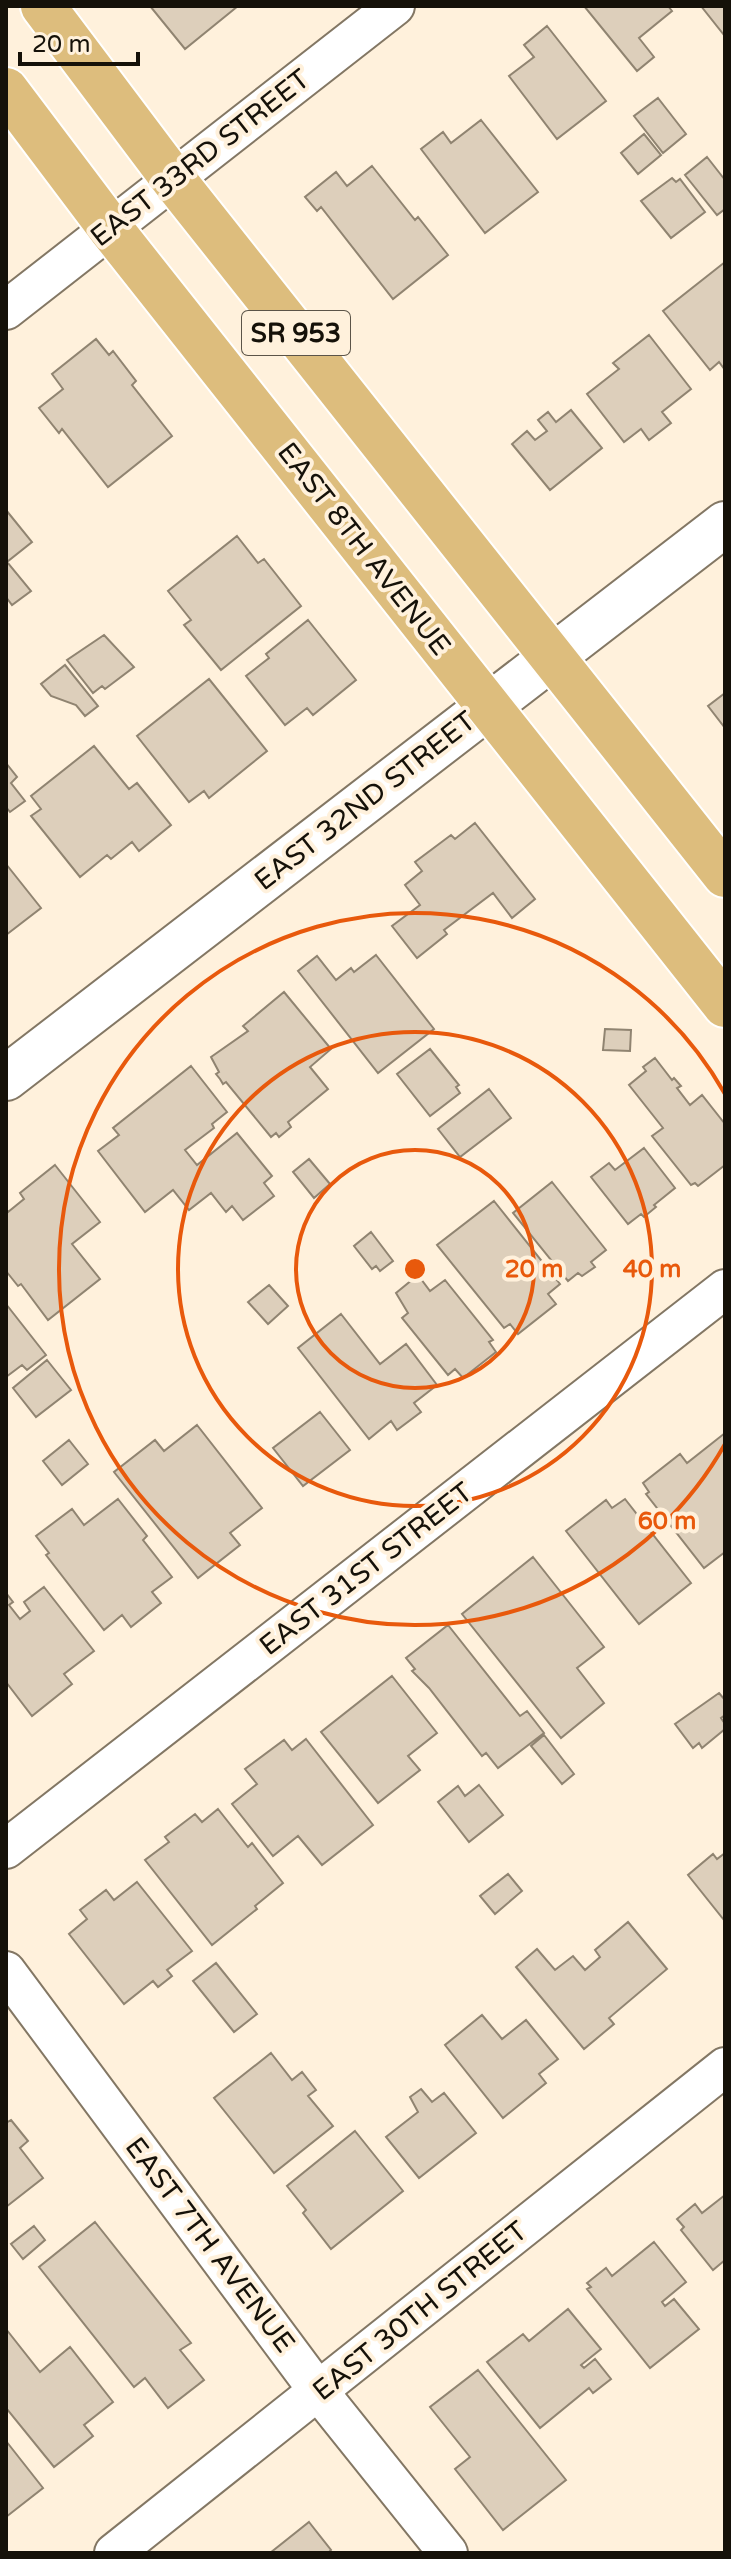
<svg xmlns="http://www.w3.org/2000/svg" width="731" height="2559" viewBox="0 0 731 2559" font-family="'Varela Round',sans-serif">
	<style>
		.building { fill: #ddcfbb; stroke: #908471; stroke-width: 2 }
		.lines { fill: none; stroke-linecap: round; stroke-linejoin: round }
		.minor-casing { stroke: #837764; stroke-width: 42 }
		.tertiary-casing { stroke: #837764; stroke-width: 48 }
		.primary-casing { stroke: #fff; stroke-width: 48 }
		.minor { stroke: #fff; stroke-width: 38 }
		.tertiary { stroke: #fff; stroke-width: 44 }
		.primary { stroke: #ddbd7d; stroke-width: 44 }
		.ring { fill: none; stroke: #e8590c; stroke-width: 4 }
		.labels { text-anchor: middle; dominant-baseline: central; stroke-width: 8; stroke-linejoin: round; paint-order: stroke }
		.shield { fill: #fff1dc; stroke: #5b5448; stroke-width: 2 }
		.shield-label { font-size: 26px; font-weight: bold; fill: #151109 }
		.street-label { font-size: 28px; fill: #151109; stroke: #fff1dc }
		.centre { fill: #e8590c; stroke: #fff1dc; stroke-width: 4 }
		.ring-label { font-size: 24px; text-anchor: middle; font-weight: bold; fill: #e8590c; stroke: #fff1dc; stroke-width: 8; stroke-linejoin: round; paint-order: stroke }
	</style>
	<rect width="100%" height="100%" fill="#fff1dc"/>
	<path class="building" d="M150 6H238L185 49Z
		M584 6H668L672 11 639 38 654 57 637 71Z
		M701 6H725V35H724Z
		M547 26 606 101 557 139 509 76 534 57 524 45Z
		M658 98 686 134 663 153 634 116Z
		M481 120 538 192 485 233 421 149 443 132 451 143Z
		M644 134 661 155 638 174 621 153Z
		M707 157 725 180V209L717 215 685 175Z
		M372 166 415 220 418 217 448 255 393 299 321 207 317 211 305 197 336 172 347 186Z
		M672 178 676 182 680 179 705 212 671 238 641 201Z
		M725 262V370L719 362 710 370 663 311Z
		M649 335 691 389 662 412 671 423 649 440 641 429 624 442 587 394 619 369 613 363Z
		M96 339 109 355 113 351 136 381 132 385 172 436 108 487 62 429 59 433 39 408 63 389 52 374Z
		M571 410 602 448 550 490 512 444 527 431 535 440 547 431 538 420 548 412 556 422Z
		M6 510 32 542 7 562 31 591 12 605 6 597Z
		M237 536 258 563 264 559 301 606 221 670 184 625 191 620 168 591Z
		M308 620 356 680 313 715 307 708 285 725 246 676 269 658 266 654Z
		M104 635 134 667 105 689 102 686 93 693 67 660Z
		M65 665 98 706 85 716 76 705 51 696 41 684Z
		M209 679 267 751 209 798 204 791 189 802 137 736Z
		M725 693V728L708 706Z
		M94 746 129 789 137 783 171 825 139 851 132 842 111 859 107 855 80 877 31 816 41 809 31 796Z
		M6 763 17 777 11 783 25 801 10 812 6 807Z
		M475 823 535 899 512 918 493 893 444 930 447 934 417 958 392 926 420 905 405 885 422 871 415 862 451 835 455 839Z
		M6 864 41 908 6 935Z
		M376 955 434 1029 378 1073 298 971 317 956 336 980 351 968 354 972Z
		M284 992 331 1049 310 1067 328 1089 288 1122 291 1127 279 1137 276 1133 271 1137 226 1082 223 1084 220 1079 216 1074 219 1072 211 1057 248 1031 243 1026Z
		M605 1029 631 1030 630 1051 603 1050Z
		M430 1049 459 1085 456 1087 460 1093 430 1116 397 1074Z
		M655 1058 672 1080 674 1078 681 1086 677 1088 690 1105 702 1095 725 1124V1165L698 1186 695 1183 691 1185 652 1136 663 1128 629 1085 646 1071 643 1067Z
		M191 1066 227 1112 212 1124 214 1128 185 1150 197 1165 237 1133 272 1176 264 1183 274 1196 243 1220 232 1206 226 1212 211 1193 189 1210 173 1190 145 1212 98 1151 119 1135 113 1128Z
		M489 1089 511 1118 460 1157 438 1129Z
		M644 1148 675 1188 654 1205 656 1207 644 1217 641 1214 628 1224 591 1177 609 1163 615 1170Z
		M309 1159 330 1184 314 1198 293 1172Z
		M55 1165 100 1222 72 1244 100 1279 48 1320 21 1284 18 1286 6 1271V1209L8 1212 24 1199 20 1193Z
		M552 1182 606 1250 591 1262 595 1267 582 1276 578 1273 568 1281 513 1213Z
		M494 1201 560 1284 548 1294 556 1304 518 1334 510 1324 504 1328 437 1245Z
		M371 1232 393 1261 380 1271 376 1266 372 1269 354 1246Z
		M418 1275 430 1291 445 1280 493 1340 489 1342 496 1352 463 1378 455 1369 448 1375 402 1318 408 1313 396 1293Z
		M269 1285 288 1306 268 1324 248 1302Z
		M6 1304 46 1355 27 1370 22 1365 6 1377Z
		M341 1314 380 1364 406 1344 437 1385 414 1403 421 1412 397 1430 391 1421 369 1439 298 1348Z
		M47 1360 71 1390 36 1417 13 1388Z
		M320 1412 350 1450 303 1486 273 1448Z
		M197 1425 262 1508 230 1533 240 1545 198 1578 114 1472 155 1440 164 1451Z
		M725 1433V1552L704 1568 646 1494 649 1492 643 1483 680 1454 687 1463Z
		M69 1440 88 1464 62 1485 43 1461Z
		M118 1499 147 1536 143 1540 172 1577 152 1592 161 1603 131 1627 122 1615 104 1630 46 1555 49 1553 36 1536 72 1509 84 1525Z
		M625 1499 691 1583 639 1624 566 1531 606 1500 612 1508Z
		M533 1557 604 1647 577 1668 604 1703 561 1738 462 1614Z
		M44 1587 94 1651 64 1674 72 1684 32 1716 6 1682V1593L13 1602 9 1605 20 1619 30 1611 24 1602Z
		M448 1625 520 1716 527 1711 544 1733 498 1768 486 1753 482 1756 429 1688 412 1671 415 1669 406 1658Z
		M392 1676 437 1733 408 1756 420 1770 378 1803 321 1732Z
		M719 1693 725 1700V1715L721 1718 725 1724V1729L702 1748 699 1743 693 1748 675 1724Z
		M544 1735 574 1774 562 1784 531 1746Z
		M306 1739 373 1825 322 1865 298 1836 273 1856 232 1804 257 1784 245 1769 284 1740 292 1750Z
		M479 1785 503 1815 469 1842 438 1802 458 1786 465 1796Z
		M218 1809 248 1847 252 1843 283 1883 255 1906 257 1909 212 1945 145 1860 169 1842 165 1837 195 1814 202 1822Z
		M725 1853V1919L724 1920 688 1875 713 1854 717 1859Z
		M508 1874 522 1891 495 1914 480 1896Z
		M137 1882 192 1951 167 1970 172 1976 158 1987 153 1981 124 2004 69 1934 87 1919 80 1910 106 1890 114 1900Z
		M628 1922 667 1969 609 2018 614 2024 584 2049 516 1967 537 1949 555 1970 573 1956 585 1970 600 1957 595 1950Z
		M216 1963 257 2014 234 2032 193 1981Z
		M482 2015 502 2039 526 2020 558 2059 539 2074 546 2083 503 2118 445 2045Z
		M271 2053 292 2080 302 2072 316 2090 308 2096 333 2126 274 2173 214 2098Z
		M421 2089 432 2102 444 2093 476 2133 419 2178 386 2137 418 2112 410 2097Z
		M11 2120 28 2141 20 2148 43 2178 6 2207V2123Z
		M355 2131 403 2191 331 2249 303 2213 306 2210 287 2186Z
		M725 2195V2260L713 2270 681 2230 684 2227 677 2219 695 2204 702 2213Z
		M95 2222 191 2343 180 2350 204 2380 168 2408 145 2378 134 2387 39 2267Z
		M34 2226 45 2240 23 2259 11 2244Z
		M654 2242 686 2282 662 2302 665 2306 674 2299 699 2329 650 2368 587 2289 591 2287 587 2283 606 2268 612 2276Z
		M568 2309 601 2349 581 2365 584 2368 595 2359 611 2379 593 2393 589 2388 540 2428 487 2362 523 2334 529 2341Z
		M6 2329 40 2372 70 2347 113 2402 84 2425 93 2436 54 2467 6 2408Z
		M478 2370 566 2480 503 2530 455 2469 470 2457 430 2407Z
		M6 2441 43 2488 6 2517Z
		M309 2522 331 2550 328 2553H270Z"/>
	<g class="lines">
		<defs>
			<path id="minor" d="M6 310 395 6
				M6 1849 725 1289
				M6 1971 319 2392 448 2553
				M114 2553 725 2067"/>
			<path id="tertiary" d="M6 1078 725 524"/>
			<path id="primary" d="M43 6 173 179 725 875
				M6 90 110 228 725 1005"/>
		</defs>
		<use href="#minor" class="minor-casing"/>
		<use href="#tertiary" class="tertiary-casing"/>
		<use href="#primary" class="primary-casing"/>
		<use href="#minor" class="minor"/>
		<use href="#tertiary" class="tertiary"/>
		<use href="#primary" class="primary"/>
	</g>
	<g class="ring">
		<circle cx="415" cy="1269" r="119"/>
		<circle cx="415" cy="1269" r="237"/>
		<path d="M725 1444A356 356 0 1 1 725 1094"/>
	</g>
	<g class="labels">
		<rect class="shield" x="242" y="311" width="108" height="44" rx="6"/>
		<g class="shield-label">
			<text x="296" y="333">SR 953</text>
		</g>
		<g class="street-label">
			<text transform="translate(200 158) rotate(-38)">EAST 33RD STREET</text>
			<text transform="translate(364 549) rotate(52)">EAST 8TH AVENUE</text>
			<text transform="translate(365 801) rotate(-38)">EAST 32ND STREET</text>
			<text transform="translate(366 1569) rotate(-38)">EAST 31ST STREET</text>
			<text transform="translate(210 2245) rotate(53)">EAST 7TH AVENUE</text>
			<text transform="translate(420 2311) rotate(-39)">EAST 30TH STREET</text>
		</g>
	</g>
	<circle cx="415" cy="1269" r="12" class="centre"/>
	<g class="ring-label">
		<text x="534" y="1277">20 m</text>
		<text x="652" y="1277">40 m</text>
		<text x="667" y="1529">60 m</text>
	</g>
	<rect width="731" height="2559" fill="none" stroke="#151109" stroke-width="16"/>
	<path d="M20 52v12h118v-12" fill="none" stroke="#151109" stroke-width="4"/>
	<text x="32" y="52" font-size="24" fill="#151109" stroke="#fff1dc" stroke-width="6" paint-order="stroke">20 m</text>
</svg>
